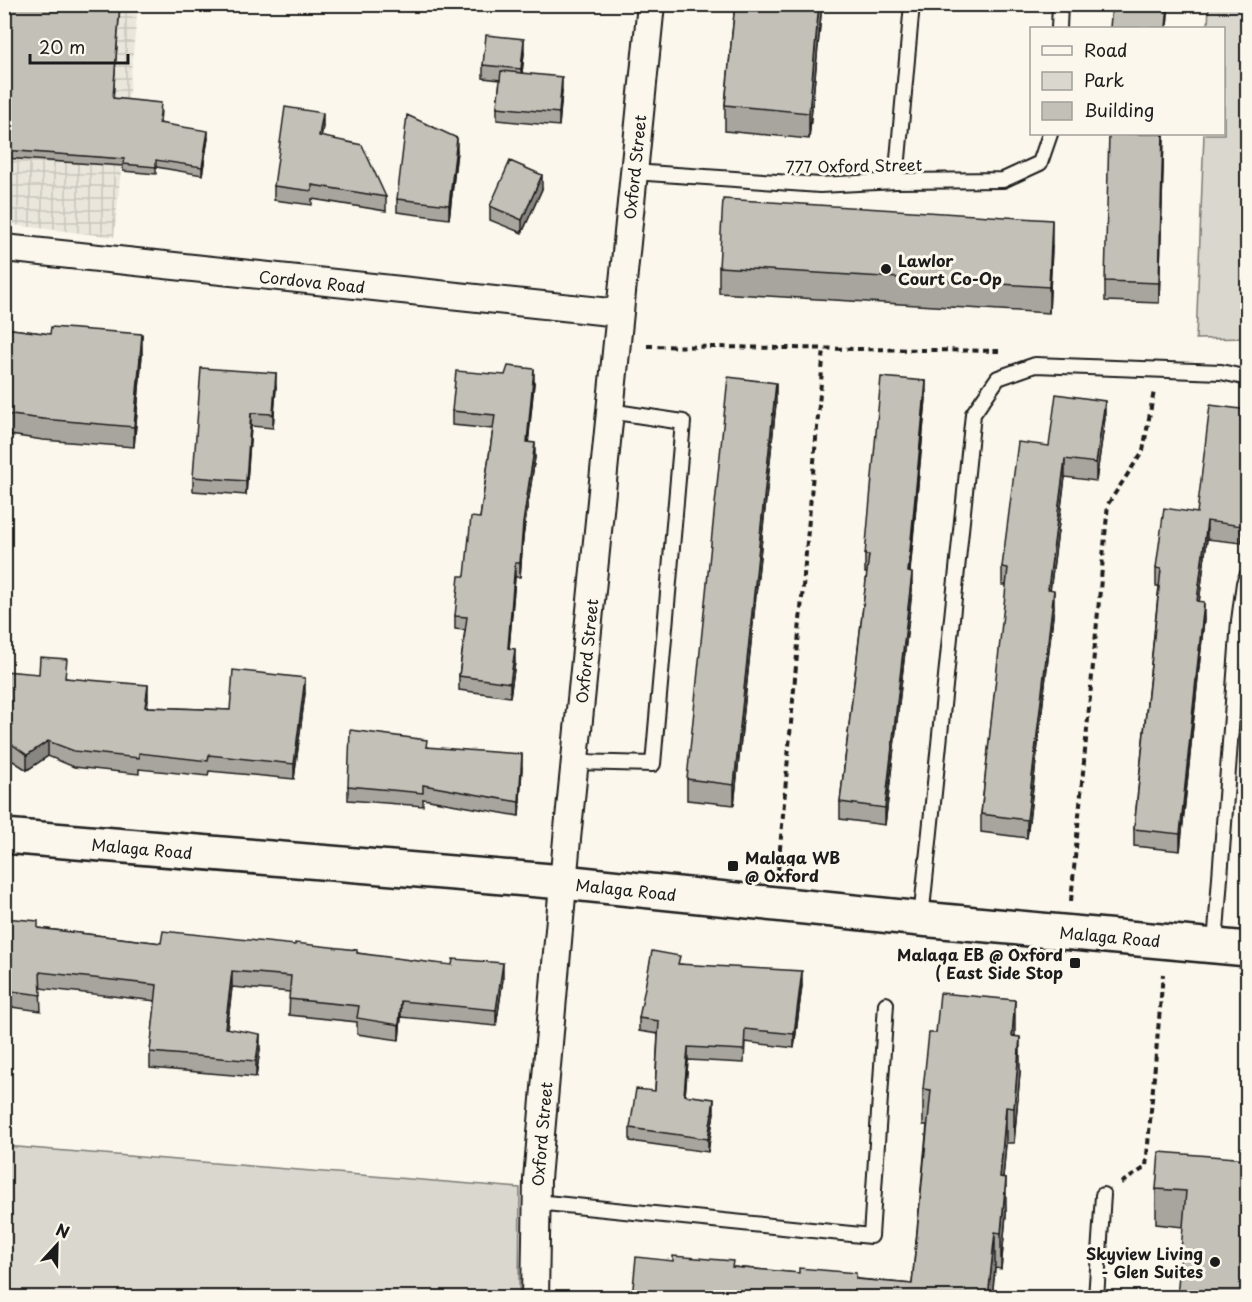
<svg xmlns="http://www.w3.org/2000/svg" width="1252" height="1302" viewBox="0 0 1252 1302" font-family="'Playpen Sans',sans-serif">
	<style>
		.industrial { fill: url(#industrial-grid) }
		.green { fill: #dad7ce; stroke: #7b7a75; stroke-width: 1.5 }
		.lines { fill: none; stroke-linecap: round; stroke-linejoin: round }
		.lane-casing { stroke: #1c1c1c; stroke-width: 18 }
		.street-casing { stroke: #1c1c1c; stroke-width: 30 }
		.secondary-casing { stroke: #1c1c1c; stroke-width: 38 }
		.path { stroke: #1c1c1c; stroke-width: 4; stroke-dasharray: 6 4.5; stroke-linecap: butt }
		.lane { stroke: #fbf7ec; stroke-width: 14 }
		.street { stroke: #fbf7ec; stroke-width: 26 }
		.secondary { stroke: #fbf7ec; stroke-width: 33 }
		.wall { fill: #a8a59e; stroke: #1c1c1c; stroke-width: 1.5 }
		.shaded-wall { fill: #888681; stroke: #1c1c1c; stroke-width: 1.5 }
		.building { fill: #c3c0b8; stroke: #1c1c1c; stroke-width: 1.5 }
		.poi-dot { fill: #1c1c1c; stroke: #fbf7ec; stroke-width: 2 }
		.labels { text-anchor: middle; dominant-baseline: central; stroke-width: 6; stroke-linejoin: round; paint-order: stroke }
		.street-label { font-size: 16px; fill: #1c1c1c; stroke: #fbf7ec }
		.poi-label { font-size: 16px; font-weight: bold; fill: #1c1c1c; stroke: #fbf7ec; text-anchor: start }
	</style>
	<defs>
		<pattern id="industrial-grid" width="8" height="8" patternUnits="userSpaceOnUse" patternTransform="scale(1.5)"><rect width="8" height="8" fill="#eae6dc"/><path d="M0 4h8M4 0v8" fill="none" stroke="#c8c5bc"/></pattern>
	</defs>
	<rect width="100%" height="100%" fill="#fbf7ec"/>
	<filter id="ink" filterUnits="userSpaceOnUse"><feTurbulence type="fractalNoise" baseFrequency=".0167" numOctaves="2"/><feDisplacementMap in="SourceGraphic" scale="12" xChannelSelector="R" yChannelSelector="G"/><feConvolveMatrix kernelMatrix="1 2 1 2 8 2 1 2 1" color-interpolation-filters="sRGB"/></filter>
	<g filter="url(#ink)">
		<path class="industrial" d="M5 5H138L114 237 5 224Z"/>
		<path class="green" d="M1209 5H1247V338L1196 339 1204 134H1224V28H1208Z
			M5 1146 520 1188 519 1297H5Z"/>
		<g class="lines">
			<defs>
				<path id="lane" d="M1059 28 1060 4
					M633 172 820 185 896 181 1003 180 1040 163 1050 134
					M896 181 912 4
					M575 762 653 764 683 422 609 411
					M921 919 973 414 998 378 1035 365 1221 372 1248 378
					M1215 945 1239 621 1244 583 1248 574
					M536 1202 871 1236 886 1004
					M1096 1298 1103 1195"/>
				<path id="street" d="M4 248 619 313
					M535 1298 537 1179 567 839 651 4"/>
				<path id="secondary" d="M4 836 563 882 921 919 1248 949"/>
			</defs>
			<use href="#lane" class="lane-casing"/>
			<use href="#street" class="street-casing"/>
			<use href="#secondary" class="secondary-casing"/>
			<path class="path" d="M647 346 999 351
				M778 871 824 348
				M1071 901 1108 504 1143 451 1154 391
				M1121 1183 1146 1167 1163 974"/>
			<use href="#lane" class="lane"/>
			<use href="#street" class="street"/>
			<use href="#secondary" class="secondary"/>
		</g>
		<path class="wall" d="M4 4H120L113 98 161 110 160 123 208 138 202 175 156 167V174L123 171V166L4 158Z
			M735 4H822L809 139 725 131V105Z
			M524 53 522 73 562 91 559 126 497 120V107L500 80 483 78V65Z
			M323 126 321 136 386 197V211L312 199V205L274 200V186Z
			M1164 134 1159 303 1105 301V281Z
			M457 151 449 219 397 212V199Z
			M542 189 522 233 490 220V206Z
			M1052 246 1049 313 719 293V267Z
			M4 328 50 334 142 354 134 447 43 440 4 434Z
			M534 383 528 442 535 457 523 537 520 577H515L509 648 515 662 510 697 459 690V676L465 630 455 629V616L480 518 493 429 452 425V411Z
			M276 387 273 428 251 426 246 495 193 491V477Z
			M926 398 910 572 912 590 885 825 840 819V802L867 573H865V555Z
			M776 403 734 805 687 800V779Z
			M1248 410V502L1242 543 1207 539 1199 602 1204 619 1180 851 1134 846V829L1159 586H1156V568L1197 513Z
			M1105 418 1096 481 1065 477 1050 590 1054 607 1027 838 981 832V814L1007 585H1002V567L1049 446Z
			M4 671 66 678 148 700 147 707 230 710 305 693 294 779 209 771 208 776 139 769V774L74 767 48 756 27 770 13 761 4 759Z
			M427 747 522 767 519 816 423 799V806L348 800V786Z
			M4 918 38 928 161 943 357 953 503 979 496 1026 401 1017 399 1040 357 1034V1022L289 1015 290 992 232 987 227 1029 260 1049 256 1077 150 1068V1052L156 1001 40 988 41 1011 4 1006Z
			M680 964 802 985 794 1048 745 1042 744 1063 688 1060 685 1095 714 1112 708 1152 630 1141V1128L655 1091 658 1034 639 1031V1018Z
			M1015 1036 1020 1072 1014 1143H1006L1003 1177 1006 1214 1001 1269 995 1268 992 1298H632L733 1267 912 1284 927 1125H923V1089Z
			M1248 1159 1183 1227 1156 1224V1189Z"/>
		<path class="shaded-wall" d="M819 4H822L809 139V113Z
			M1168 4H1169L1167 28H1166Z
			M524 39V53L521 82V69Z
			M562 77V91L559 126V113Z
			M323 113V126L319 150V136Z
			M208 131V138L202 175V167Z
			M1163 134H1164L1159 303V283Z
			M457 138V151L449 219V205Z
			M542 175V189L522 233V220Z
			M1052 220V246L1049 313V287Z
			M142 334V354L134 447V427Z
			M534 369V383L527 456V442Z
			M276 373V387L273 428V414Z
			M926 381V398L908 589V572Z
			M776 383V403L734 805V785Z
			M1105 401V418L1096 481V463Z
			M251 413V426L246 495V481Z
			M535 443V457L523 537 520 577V563L523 523Z
			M1065 459V477L1048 607V589Z
			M1248 484V502L1242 543V526Z
			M1207 521V539L1197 619V601Z
			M515 563V577L508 661V648Z
			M912 573V590L885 825V808Z
			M1054 590V607L1027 838V820Z
			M1204 602V619L1180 851V834Z
			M515 649V662L510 697V683Z
			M305 678V693L294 779V764Z
			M148 685V700L145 722V707Z
			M48 741V756L27 770V755Z
			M522 754V767L519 816V802Z
			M503 963V979L496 1026V1010Z
			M232 971V987L225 1044V1028Z
			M802 971V985L794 1048V1034Z
			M1015 1000V1036H1012Z
			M401 1001V1017L399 1040V1025Z
			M260 1034V1049L256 1077V1061Z
			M1020 1037V1072L1014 1143V1108Z
			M688 1047V1060L684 1108V1095Z
			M714 1099V1112L708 1152V1139Z
			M1006 1107V1143L1000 1213V1177Z
			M1006 1178V1214L1001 1269V1233Z
			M995 1232V1268L992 1298H988Z"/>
		<path class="building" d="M4 4H120L113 98 161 103 159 123 208 131 202 167 156 160V167L123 164 124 159 4 150Z
			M735 4H819L809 113 725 105Z
			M1112 4H1168L1166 28H1110Z
			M486 35 524 39 521 69 483 65Z
			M501 71 562 77 559 113 497 107Z
			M285 107 323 113 319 136 362 145 386 197 312 185V191L274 186Z
			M407 115 457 138 449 205 397 199Z
			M1109 134H1163L1159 283 1105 281Z
			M510 161 542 175 522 220 490 206Z
			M723 199 1052 220 1049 287 719 267Z
			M51 327 142 334 134 427 43 419 4 414V328L50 334Z
			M508 366 534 369 527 442 535 443 523 523 520 563H515L508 648 515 649 510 683 459 676 467 617 455 616 459 576H465L471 517 480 518 495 415 452 411 456 371 505 375Z
			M201 368 276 373 273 414 251 413 246 481 193 477Z
			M728 377 776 383 734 785 687 779Z
			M881 377 926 381 908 572 912 573 885 808 840 802 869 555H865Z
			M1056 394 1105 401 1096 463 1065 459 1048 589 1054 590 1027 820 981 814 1008 568 1002 567 1018 442 1049 446Z
			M1210 405 1248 410V484L1242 526 1207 521 1197 601 1204 602 1180 834 1134 829 1161 569 1156 568 1164 508 1197 513Z
			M40 657 67 659 65 678 148 685 145 707 230 710 233 670 305 678 294 764 209 755 208 761 139 753V758L74 751 48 741 27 755 13 745 4 744V671L39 674Z
			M350 730 427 740 426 747 522 754 519 802 423 785V793L348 786Z
			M4 918 38 921V928L161 943 163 931 295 945V943L357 950V953L434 963 452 965 453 959 503 963 496 1010 401 1001 399 1025 357 1018 359 1006 289 999 291 976 232 971 225 1028 260 1034 256 1061 150 1052 157 985 40 972 41 995 4 990Z
			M652 951 680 956 678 964 802 971 794 1034 745 1029 744 1050 688 1047 684 1095 714 1099 708 1139 630 1128 636 1089 655 1091 659 1021 639 1018Z
			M940 993 1015 1000 1012 1036 1020 1037 1014 1108 1006 1107 1000 1177 1006 1178 1001 1233 995 1232 988 1298H632L636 1257 673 1261V1256L733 1261 732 1267 799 1273V1268L856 1273V1279L912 1284 931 1090 923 1089 929 1033H936Z
			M1159 1152 1248 1159V1298H1177L1186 1191 1156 1189Z"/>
	</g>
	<g class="poi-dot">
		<circle cx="886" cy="269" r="6"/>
		<rect x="727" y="860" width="12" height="12" rx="3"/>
		<rect x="1069" y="957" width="12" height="12" rx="3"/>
		<circle cx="1215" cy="1262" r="6"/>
	</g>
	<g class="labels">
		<g class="street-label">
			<text transform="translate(854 165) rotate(-1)">777 Oxford Street</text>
			<text transform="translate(634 167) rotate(-84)">Oxford Street</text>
			<text transform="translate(312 281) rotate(6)">Cordova Road</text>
			<text transform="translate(586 651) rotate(-84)">Oxford Street</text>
			<text transform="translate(142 848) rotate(5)">Malaga Road</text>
			<text transform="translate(626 889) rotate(6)">Malaga Road</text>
			<text transform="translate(1110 936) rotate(5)">Malaga Road</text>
			<text transform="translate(541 1134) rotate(-85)">Oxford Street</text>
		</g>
		<g class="poi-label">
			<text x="898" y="260">Lawlor<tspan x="898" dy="18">Court Co-Op</tspan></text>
			<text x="745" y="857">Malaga WB<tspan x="745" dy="18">@ Oxford</tspan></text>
			<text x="1063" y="954" text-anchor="end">Malaga EB @ Oxford<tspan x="1063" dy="18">( East Side Stop</tspan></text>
			<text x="1203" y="1253" text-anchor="end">Skyview Living<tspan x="1203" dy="18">- Glen Suites</tspan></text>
		</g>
	</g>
	<rect width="1252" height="1302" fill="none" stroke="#fbf7ec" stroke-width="24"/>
	<rect x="12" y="12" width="1228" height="1278" fill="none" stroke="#1c1c1c" stroke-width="2" filter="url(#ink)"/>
	<rect x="1030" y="27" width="195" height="108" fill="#fbf7ec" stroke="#a29f99" stroke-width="1.5"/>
	<rect x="1042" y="46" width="30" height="9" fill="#fbf7ec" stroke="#a29f99" stroke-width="1.5"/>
	<text x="1084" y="57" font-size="18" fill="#1c1c1c">Road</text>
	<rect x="1042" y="72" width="30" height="18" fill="#dad7ce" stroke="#a29f99" stroke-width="1.5"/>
	<text x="1084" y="87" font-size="18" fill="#1c1c1c">Park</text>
	<rect x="1042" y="102" width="30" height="18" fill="#c3c0b8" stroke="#a29f99" stroke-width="1.5"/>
	<text x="1084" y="117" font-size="18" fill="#1c1c1c">Building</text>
	<g transform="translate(57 1245) rotate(22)" stroke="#fbf7ec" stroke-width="4.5" paint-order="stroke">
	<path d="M0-4.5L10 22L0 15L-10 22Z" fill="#1c1c1c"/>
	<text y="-9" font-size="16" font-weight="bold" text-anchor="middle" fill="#1c1c1c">N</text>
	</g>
	<path d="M30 54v9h98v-9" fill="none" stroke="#1c1c1c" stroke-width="3"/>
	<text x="39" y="54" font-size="18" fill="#1c1c1c" stroke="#fbf7ec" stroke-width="4.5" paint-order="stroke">20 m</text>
</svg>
